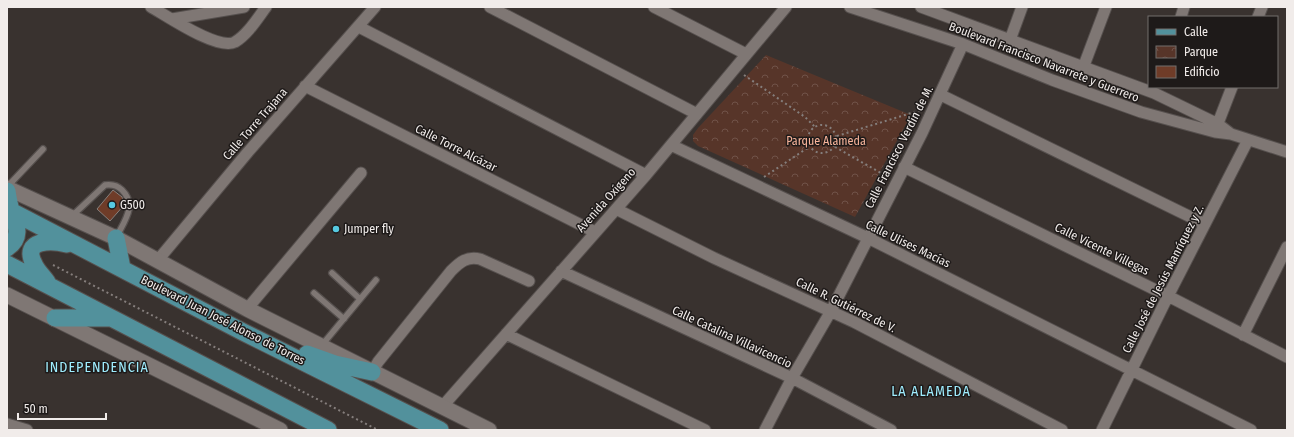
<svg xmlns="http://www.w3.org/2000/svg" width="1294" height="437" viewBox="0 0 1294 437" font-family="'Fira Sans Condensed',sans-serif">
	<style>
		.park { fill: url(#park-crowns) }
		.building { fill: #6f3c28; stroke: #877f7b }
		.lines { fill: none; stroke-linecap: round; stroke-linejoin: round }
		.lane-casing { stroke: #56504e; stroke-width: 8 }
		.street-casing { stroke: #56504e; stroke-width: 13 }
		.secondary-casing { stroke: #56504e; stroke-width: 17 }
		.primary-casing { stroke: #56504e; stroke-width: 19 }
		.path { stroke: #857e7c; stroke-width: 2; stroke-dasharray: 2 3; stroke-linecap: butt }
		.lane { stroke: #7f7774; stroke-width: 5.5 }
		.street { stroke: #7f7774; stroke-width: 11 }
		.secondary { stroke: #7f7774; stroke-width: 15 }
		.primary { stroke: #52919c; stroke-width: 17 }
		.poi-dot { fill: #56c9e0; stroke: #1e1a19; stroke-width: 1.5 }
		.labels { text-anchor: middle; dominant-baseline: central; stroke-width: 3; stroke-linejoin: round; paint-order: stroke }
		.street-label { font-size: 12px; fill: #f1ecea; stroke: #1e1a19 }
		.park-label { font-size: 12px; fill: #f7b49b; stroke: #1e1a19 }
		.poi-label { font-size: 12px; fill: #f1ecea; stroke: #1e1a19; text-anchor: start }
		.quarter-label { font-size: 14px; letter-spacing: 1px; fill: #9fedfe; stroke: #1e1a19 }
	</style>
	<defs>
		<pattern id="park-crowns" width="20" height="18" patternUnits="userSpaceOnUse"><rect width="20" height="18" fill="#573529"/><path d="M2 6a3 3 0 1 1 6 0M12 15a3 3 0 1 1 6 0" fill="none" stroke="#705248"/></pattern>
	</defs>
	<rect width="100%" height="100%" fill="#39322f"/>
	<path class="park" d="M766 55 911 115 855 217 698 146 693 141V135L698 128Z"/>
	<path class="building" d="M113 190 122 197 125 204 110 221 97 209Z"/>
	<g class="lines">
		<defs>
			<path id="lane" d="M8 186 43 149
				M72 216 105 185C112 184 117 185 122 190 137 205 125 220 117 236
				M332 273 360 299
				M314 293 344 319
				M322 345 376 280"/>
			<path id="street" d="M151 7C167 16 218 51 235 42 248 34 257 19 266 7
				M490 7 697 114
				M654 7 746 54
				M850 7 963 44 1052 80 1141 112 1215 132 1231 134 1287 152
				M921 7 1154 93 1218 124 1231 134
				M1181 17 1184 7
				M1258 17 1262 7
				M172 19 244 7
				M359 27 646 175
				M1010 40 1022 7
				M1083 68 1106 7
				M305 86 595 232
				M941 95 1205 224
				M1215 131 1232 87
				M671 145 868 238 1251 430
				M904 167 1168 296 1287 357
				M616 209 714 258 854 322 1062 430
				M158 260 248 152 375 7
				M561 271 792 378 891 430
				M247 309 361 173
				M506 334 705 430
				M1243 335 1287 247
				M372 372 378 362 451 271C460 262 467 256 480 259L529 281
				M442 407 646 175 786 7
				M7 424 27 430
				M765 430 792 378 831 311 922 133 963 44
				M1102 430 1168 296 1248 140"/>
			<path id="secondary" d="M7 188 116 238 247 309 489 430
				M7 295 280 430"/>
			<path id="primary" d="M7 191C8 197 9 204 11 210 16 224 23 237 7 248
				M7 209 243 332 440 430
				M116 238 122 268
				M7 264 328 430
				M47 282C43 276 37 271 34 264 21 239 52 240 67 244
				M55 318H111
				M307 354 335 364 372 372"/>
		</defs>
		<use href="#lane" class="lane-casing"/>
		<use href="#street" class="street-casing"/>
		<use href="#secondary" class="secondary-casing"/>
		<use href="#primary" class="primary-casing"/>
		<path class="path" d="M744 75 805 117 815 127
			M808 139a14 14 0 1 1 28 0a14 14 0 1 1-28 0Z
			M837 136 921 110
			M835 147 888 177
			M764 177 809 147
			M53 265 378 430"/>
		<use href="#lane" class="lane"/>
		<use href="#street" class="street"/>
		<use href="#secondary" class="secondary"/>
		<use href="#primary" class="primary"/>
	</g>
	<g class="poi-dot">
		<circle cx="112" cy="205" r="4"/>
		<circle cx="336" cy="229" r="4"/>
	</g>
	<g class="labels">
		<g class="street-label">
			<text transform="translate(1044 62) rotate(21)">Boulevard Francisco Navarrete y Guerrero</text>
			<text transform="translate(255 124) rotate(-49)">Calle Torre Trajana</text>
			<text transform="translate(899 147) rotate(-63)">Calle Francisco Verdín de M.</text>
			<text transform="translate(456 148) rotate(27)">Calle Torre Alcázar</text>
			<text transform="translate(606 200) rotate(-48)">Avenida Oxígeno</text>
			<text transform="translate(908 244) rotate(26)">Calle Ulises Macías</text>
			<text transform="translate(1102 249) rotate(26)">Calle Vicente Villegas</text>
			<text transform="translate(1163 279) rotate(-63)">Calle José de Jesús Manríquez y Z.</text>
			<text transform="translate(846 305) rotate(26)">Calle R. Gutiérrez de V.</text>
			<text transform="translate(223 320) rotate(27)">Boulevard Juan José Alonso de Torres</text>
			<text transform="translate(732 337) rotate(25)">Calle Catalina Villavicencio</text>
		</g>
		<g class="park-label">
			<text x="826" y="141">Parque Alameda</text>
		</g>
		<g class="poi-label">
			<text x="120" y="205">G500</text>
			<text x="344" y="229">Jumper fly</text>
		</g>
		<g class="quarter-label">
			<text x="97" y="367">INDEPENDENCIA</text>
			<text x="931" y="391">LA ALAMEDA</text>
		</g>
	</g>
	<rect width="1294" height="437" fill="none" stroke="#f1ecea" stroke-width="16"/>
	<rect x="1148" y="16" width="130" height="72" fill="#1e1a19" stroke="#726e6d"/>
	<rect x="1156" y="29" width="20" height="6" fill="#52919c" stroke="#726e6d"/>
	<text x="1184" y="36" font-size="12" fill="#f1ecea">Calle</text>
	<rect x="1156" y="46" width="20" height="12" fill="url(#park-crowns)" stroke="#726e6d"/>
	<text x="1184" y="56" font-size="12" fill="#f1ecea">Parque</text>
	<rect x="1156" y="66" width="20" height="12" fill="#6f3c28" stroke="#726e6d"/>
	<text x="1184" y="76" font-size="12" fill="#f1ecea">Edificio</text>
	<path d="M18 413v6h88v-6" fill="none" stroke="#f1ecea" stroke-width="2"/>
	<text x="24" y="413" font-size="12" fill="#f1ecea" stroke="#1e1a19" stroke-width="3" paint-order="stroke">50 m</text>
</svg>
